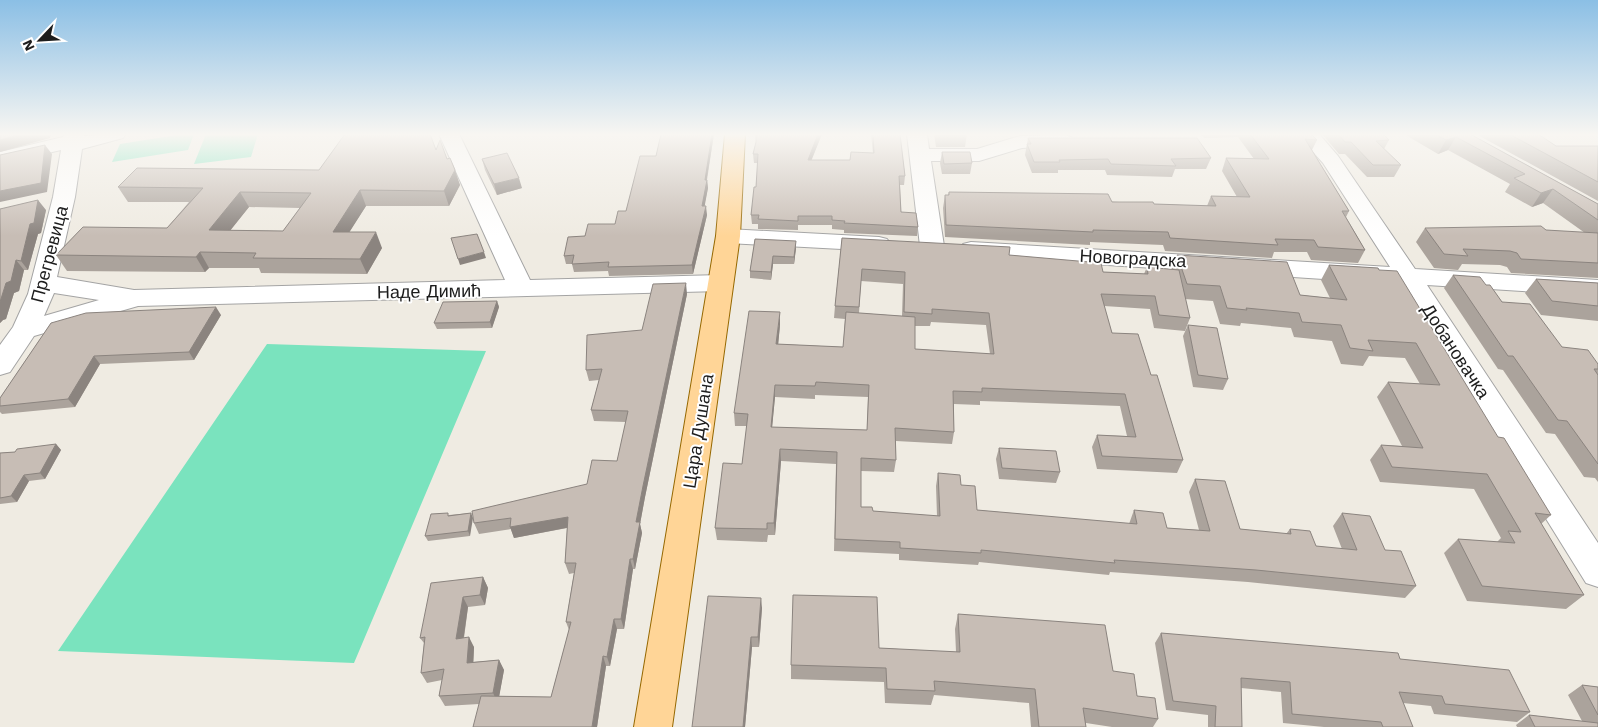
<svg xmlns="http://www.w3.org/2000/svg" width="1598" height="727" viewBox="0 0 1598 727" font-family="'Work Sans',sans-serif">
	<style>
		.pitch { fill: #7ae3be }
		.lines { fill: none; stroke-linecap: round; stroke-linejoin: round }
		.minor-casing { stroke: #a4a4a4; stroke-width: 2 }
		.major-casing { stroke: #966800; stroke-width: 2 }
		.minor { fill: #fff; fill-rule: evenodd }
		.major { fill: #ffd597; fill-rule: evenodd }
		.wall { fill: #aba39c; fill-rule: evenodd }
		.shaded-wall { fill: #8b847f }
		.building { fill: #c7bdb5; stroke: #8b847f; fill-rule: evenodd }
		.labels { text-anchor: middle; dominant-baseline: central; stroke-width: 4; stroke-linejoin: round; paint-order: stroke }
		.street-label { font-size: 18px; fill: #1d1d1d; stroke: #fff }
	</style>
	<rect width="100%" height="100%" fill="#efebe2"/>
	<path class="pitch" d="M183 134H194L188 150 112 162 120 144Z
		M206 134H258L251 157 194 164Z
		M267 344 486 351 354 663 58 651Z"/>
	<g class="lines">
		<defs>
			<path id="minor" d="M64 134H84V136L126 134 123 138 82 149 75 197 57 277 134 290 505 280 439 134H459L530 280 721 275 730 277 733 283 730 289 721 291 138 306 34 336 10 372 0 375V345L13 327 28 294 53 197 61 150 0 164V152L63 137ZM54 293 99 300 44 316Z
				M907 134H927L929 149H977L1020 136 1064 135 1071 137 1074 141 1071 145 1022 148 979 161H931L944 246 940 251 932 253 924 251 920 246Z
				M1297 134H1319L1338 156 1415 269 1598 280V296L1427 285 1598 543V587L1586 583 1400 284 971 256 963 254 959 249 963 244 971 242 1390 267 1323 163Z
				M728 229 879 237 887 239 891 244 887 249 879 251 728 243 720 241 716 236 720 231Z"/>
			<path id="major" d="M725 134H745L740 236 672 727H634L716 236Z"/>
		</defs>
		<use href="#minor" class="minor-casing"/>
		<use href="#major" class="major-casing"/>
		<use href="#minor" class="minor"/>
		<use href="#major" class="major"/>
	</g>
	<path class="wall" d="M661 134H714L707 180 708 188 704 206 707 215 693 274 609 276 608 271 574 272 572 264H566L564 256 585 236 615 224 626 211 656 156Z
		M756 134H822L811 160H850L873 153 871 134H900L905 176 904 185H900L901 212 918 227 917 236 844 233V230L832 229V225H798V230L758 229V224H752L751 215 756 187 758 163H754L753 154 756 142Z
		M934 134H967L965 147H936Z
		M1198 134H1311L1317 140 1312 150 1349 211 1346 217 1365 250 1358 263 1311 260 1307 252H1274L1272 258 1165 251 1163 245 1090 242V245L945 237 943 208 945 195H948L949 192 1154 204 1207 206 1211 196 1237 197 1222 171 1226 158 1254 159 1238 137 1205 138Z
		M1322 134H1383L1389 140 1384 149 1401 165 1394 177H1367L1345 154H1339Z
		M1404 134H1470L1598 204V278L1511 273 1507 267 1500 265 1462 264 1458 270 1434 268 1416 242 1425 228 1546 230 1585 233 1543 203 1532 207 1505 192 1510 184 1448 150 1438 154Z
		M1476 134H1538L1556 146H1598V201Z
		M1028 138 1211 158 1206 169H1175L1172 177 1107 175 1105 170H1058V173H1032L1025 155Z
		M436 150 447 159 460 185 449 206H366L349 232 382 248 367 274 261 273 259 268H209L205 272 67 271 56 255 167 228 189 202H128L118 187 319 170ZM249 207 300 208 283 231 230 230Z
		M942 152 972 163 970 174H942L940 163Z
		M482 159 522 188 497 195 485 170Z
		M0 209 46 210 41 233 38 234 28 270H24L19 291 14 293 6 319 3 320 0 323Z
		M842 238 1009 255 1103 272 1144 274 1147 267 1171 270 1177 255 1300 295 1330 298 1321 280 1329 265 1378 268 1551 515 1541 524 1584 595 1566 609 1467 601 1444 553 1458 539 1497 542 1501 538 1474 489 1380 482 1370 460 1381 445 1402 446 1377 397 1388 382 1420 384 1405 358 1369 356 1363 366 1341 364 1332 341 1294 337 1291 328 1241 323 1240 326 1220 324 1213 301 1185 299 1190 318 1185 331 1154 328 1150 309 1104 306 1112 333 1151 375 1183 460 1177 473 1097 469 1092 447 1097 435 1127 436 1120 406 980 401V405L954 404V432L952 444 896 441V460L894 472 861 471V507L873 511 937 516 936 486 938 473 961 485 977 510 1129 524 1134 510 1167 528 1199 530 1189 492 1195 479 1240 529 1286 534 1290 529 1316 546 1342 549 1333 526 1342 513 1385 550 1416 586 1405 598 1248 582 1110 572 1109 575 979 562 978 565 899 560V554L834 551 836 464 781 461 775 535H768L767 542 717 540 715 528 742 464 747 426H735L734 413 780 325 778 344 843 347 845 319 834 318 835 306ZM861 281 903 284 902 316 859 313ZM931 322 986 325 990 354 915 349V326H930ZM815 395 868 397 867 430 772 427 775 397 815 399Z
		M755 239 796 248 794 264H773L771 280 750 278V271Z
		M1453 275 1486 285 1502 302 1562 347 1598 364V482L1595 478 1584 477 1555 434 1546 433 1503 370 1498 369 1444 288Z
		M1536 279 1598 283V321L1541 315 1525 293Z
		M687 294 645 497 640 524 642 533 635 569H633L624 629H617L610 666H606L597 727 479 704 445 706 439 696 442 680 427 683 421 673 424 643 420 638 483 577 488 588 485 605 468 607 464 638 474 647 473 662 499 660 504 670 499 696 551 697 569 630 566 622 574 573 569 574 565 563 567 528 514 538 511 529 479 534 474 523 587 484 617 461 626 422 594 421 591 410 599 380 589 381 586 370 642 330Z
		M497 301 499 307 492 328 437 329 434 323Z
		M221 315 194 360 100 364 75 407 2 414 0 412V398L51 323Z
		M1188 325 1228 379 1223 390 1193 387 1183 336Z
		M56 444 61 450 45 479 29 481 17 502 0 504V453L15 452Z
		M999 448 1060 472 1056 483 999 479 996 459Z
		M471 513 470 536 428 541 425 536 449 515Z
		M762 608 759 647H752L745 727H692Z
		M958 614 1113 671 1158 719 1153 727H1112L1086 723V727H1031L1029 703 934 695 931 705 885 703 884 682 791 679V665L879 648 956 652 955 629Z
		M1161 633 1400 659 1530 712 1517 722 1434 714 1431 706 1403 703 1413 727H1324L1283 723 1281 692 1241 688 1242 727H1208V715L1166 710 1155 643Z
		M1582 685 1598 687V727H1517L1516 725 1529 715 1582 721 1568 695Z"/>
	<path class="shaded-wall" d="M22 134H51L50 138 0 152V140Z
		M712 134H714L706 183 707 180 708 188 703 215 702 206 705 180Z
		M818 134H822L808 169V160Z
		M1456 137 1448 150 1438 154 1446 140Z
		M45 145 52 154 47 192 0 202V191Z
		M455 170 460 185 449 206 444 191Z
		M519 178 522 188 497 195 494 184Z
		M1553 189 1543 203 1532 207 1541 193Z
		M360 190 366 206 340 247 333 232Z
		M240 192 249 207 218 246 209 230Z
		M38 200 46 210 41 233 38 234 28 270 21 261 30 224Z
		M706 206 707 215 693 274 692 265Z
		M376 232 382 248 367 274 360 259Z
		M796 241V248L794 264V257Z
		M200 252 209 268 205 272 196 257Z
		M484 252 486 258 460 265 458 259Z
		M773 256V264L771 280V272Z
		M16 260 24 270 19 291 14 293 6 319 3 320 0 323V302L6 283Z
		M686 283 687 294 645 497 640 524 642 533 635 569 633 559 636 522 643 486Z
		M497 301 499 307 492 328 490 322Z
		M216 307 221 315 194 360 189 352Z
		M780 312V325L777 357 776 344Z
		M94 356 100 364 75 407 68 399Z
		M775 385V397L771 439V427Z
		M56 444 61 450 45 479 40 473Z
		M780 449 781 461 775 535 774 523Z
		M24 475 29 481 17 502 11 496Z
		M471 513 473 518 470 536 468 531Z
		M568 517 571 527 514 538 510 527Z
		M630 559 633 569 624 629 621 619Z
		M483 577 488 588 485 605 480 595Z
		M463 597 468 607 462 649 456 639Z
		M761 598 762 608 759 647 758 637Z
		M614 619 617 629 610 666 607 657Z
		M469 637 474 647 473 673 467 663Z
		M751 637 752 647 745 727H743Z
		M603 656 606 666 597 727H592Z
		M499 660 504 670 498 703 493 693Z"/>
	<path class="building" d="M0 134H22L0 140Z
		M345 134H430L436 150 440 140 447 159 450 158 455 170 444 191 360 190 333 232H376L360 259 253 258 256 253 200 252 196 257 56 255 83 227 167 228 203 188 118 187 137 168 319 170ZM240 192 311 193 283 231 209 230Z
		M661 134H712L705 180H707L702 206H706L692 265 608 267 609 262 572 264 574 255 564 256 568 237 585 236 588 224H615L618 211H626L640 156H656Z
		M756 134H818L808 160H850L851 152 874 153 873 134H900L905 176H899L901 212 916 213 918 227 844 223 845 221 832 220V216H798V221L758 219 759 215H751L754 187H756L758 154H753L756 142Z
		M1250 134H1311L1317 140 1305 139 1349 211H1342L1365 250 1318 247 1314 240 1275 239 1278 245 1170 238 1168 232 1093 230V232L946 225 945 195H949V192L1108 194 1112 202H1153L1154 204 1216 206 1211 196 1250 197 1226 158 1269 159Z
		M1338 134H1383L1389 140 1376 141 1401 165H1373L1351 142H1345Z
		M1435 134H1470L1598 204V220L1553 189 1541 193 1514 178 1525 174 1456 137 1446 140Z
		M1509 134H1538L1556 146H1598V182Z
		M1028 138H1197L1211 158 1171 159 1176 166 1111 164 1108 159 1059 160 1060 162H1034L1027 144H1031Z
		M45 145 41 183 0 191V155Z
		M942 152H970L972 163 944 164Z
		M507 153 519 178 494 184 482 159Z
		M38 200 34 223 30 224 21 261 16 260 11 281 6 283 0 302V209Z
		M1541 226 1546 230 1598 233V263L1521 259 1517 253 1510 251 1463 249 1468 256 1444 254 1425 228Z
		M477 234 484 252 458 259 451 238Z
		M842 238 1010 247 1009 255 1101 263 1103 272 1148 274 1147 267 1179 270 1190 318 1159 315 1155 296 1101 294 1112 333 1138 334 1151 375H1157L1183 460 1102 456 1097 435 1136 437 1125 394 982 388V392L953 391 954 432 895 428 896 460 861 458V507H872L873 511 940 516 938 473 960 475 961 485 975 486 977 510 1137 524 1134 510 1163 513 1167 528 1210 531 1195 479 1225 481 1240 529 1291 534 1290 529 1310 531 1316 546 1357 550 1342 513 1370 516 1385 550 1401 551 1416 586 1256 570 1114 560 1115 563 981 550V553L900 548V542L835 539 837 452 780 449 774 523H767V529L715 528 723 463 742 464 748 414 734 413 749 311 780 312 776 344 843 347 846 312 915 317V349L994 354 989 313 932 309V314L904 312 905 272 862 269 859 307 835 306ZM816 382 869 385 867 430 771 427 775 385 815 386Z
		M755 239 796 241 794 257 773 256 771 272 750 271Z
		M1177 255 1287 262 1300 295 1347 300 1329 265 1378 268 1379 270 1397 271 1498 437 1504 438 1551 515 1535 513 1584 595 1482 586 1458 539 1515 543 1508 531 1521 532 1487 474 1392 467 1381 445 1423 448 1388 382 1440 385 1416 343 1368 340 1373 351 1350 348 1341 325 1302 322 1299 313 1246 308 1247 310 1227 308 1220 286 1187 284Z
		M1453 275 1480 277 1486 285H1490L1502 302 1530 304 1562 347 1588 350 1598 364V369H1594L1598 375V464L1567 421 1558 420 1513 356H1508Z
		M1536 279 1598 283V306L1552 301Z
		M686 283 643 486 636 522H640L633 559H630L621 619H614L607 657 603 656 592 727H473L481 696 551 697 571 622H566L576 563H565L568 517 510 527 511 518 474 523 472 511 587 484 592 460 617 461 628 411 591 410 602 369 586 370 587 335 642 330 653 284Z
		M497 301 490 322 434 323 443 302Z
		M216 307 189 352 94 356 68 399 0 406V398L51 323 86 313Z
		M1188 325 1217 328 1228 379 1198 375Z
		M56 444 40 473 24 475 11 496 0 498V453L15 452 17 449Z
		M999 448 1056 451 1060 472 1002 468Z
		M448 513V516L471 513 468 531 425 536 431 514Z
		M483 577 480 595 463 597 456 639 469 637 467 663 499 660 493 693 439 696 444 669 421 673 425 637 420 638 431 583Z
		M793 595 877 597 879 648 960 652 958 614 1105 625 1113 671 1134 674 1137 696 1155 698 1158 719 1083 708 1086 727H1039L1035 689 934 681 935 691 887 689 886 668 791 665Z
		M708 596 761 598 758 637H751L743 727H692Z
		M1161 633 1398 653 1400 659 1509 670 1530 712 1445 704 1442 696 1399 692 1413 727H1383L1381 722 1292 714 1290 682 1241 678 1242 727H1215L1216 706 1173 701Z
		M1582 685 1598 687V715Z
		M1529 715 1598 723V727H1535Z"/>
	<linearGradient id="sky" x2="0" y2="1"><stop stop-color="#8bbfe5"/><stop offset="0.57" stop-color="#f8f6f2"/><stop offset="1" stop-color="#f8f6f2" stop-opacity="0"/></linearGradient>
	<rect width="1598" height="236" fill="url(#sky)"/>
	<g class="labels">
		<g class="street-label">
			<text transform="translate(49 254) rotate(-75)">Прегревица</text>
			<text transform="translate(1133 258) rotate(3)">Новоградска</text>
			<text transform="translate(429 291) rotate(-1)">Наде Димић</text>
			<text transform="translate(1456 351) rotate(57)">Добановачка</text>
			<text transform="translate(698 431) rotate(-81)">Цара Душана</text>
		</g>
	</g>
	<g transform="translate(40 40) rotate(245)" stroke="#ffffff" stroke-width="4" paint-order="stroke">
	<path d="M0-4L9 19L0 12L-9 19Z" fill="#1d1d1d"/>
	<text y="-8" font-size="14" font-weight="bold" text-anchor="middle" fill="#1d1d1d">N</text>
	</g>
</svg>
